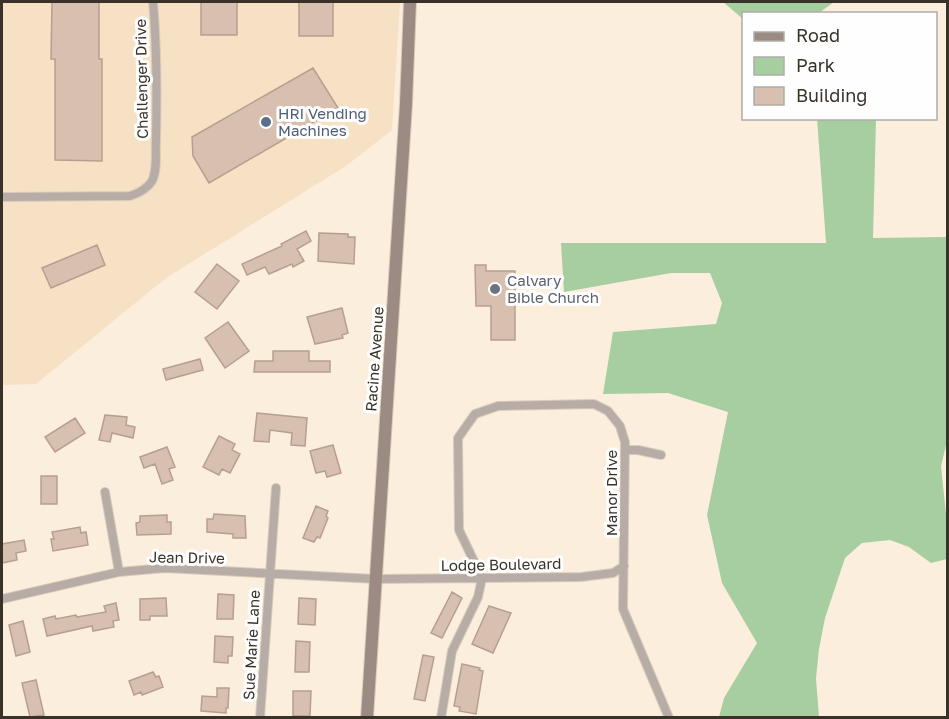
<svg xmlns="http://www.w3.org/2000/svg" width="949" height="719" viewBox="0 0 949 719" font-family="'Golos Text',sans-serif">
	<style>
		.built { fill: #f7e1c4 }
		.green { fill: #a7cea1 }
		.building { fill: #d7c0af; stroke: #b69f8f; stroke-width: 1.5 }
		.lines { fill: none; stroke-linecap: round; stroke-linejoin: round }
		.street-casing { stroke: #d9ccbc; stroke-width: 10 }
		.secondary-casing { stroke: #d9ccbc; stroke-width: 14 }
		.street { stroke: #b8aca7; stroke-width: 8 }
		.secondary { stroke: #9c8b83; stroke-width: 12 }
		.service-dot { fill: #5c6f8a; stroke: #fefefe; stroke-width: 2 }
		.worship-dot { fill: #6b7280; stroke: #fefefe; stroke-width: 2 }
		.labels { text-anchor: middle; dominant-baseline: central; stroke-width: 6; stroke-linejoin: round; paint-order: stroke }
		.street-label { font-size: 15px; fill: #393229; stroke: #fefefe }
		.service-label { font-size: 15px; fill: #4e5e75; stroke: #fefefe; text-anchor: start }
		.worship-label { font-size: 15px; fill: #5b616d; stroke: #fefefe; text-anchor: start }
	</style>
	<rect width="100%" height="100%" fill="#fceedc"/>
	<path class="built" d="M2 2H400L392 130 346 166 166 278 36 384 2 385Z"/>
	<path class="green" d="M723 2H834L819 13 744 14 743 19Z
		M817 118 876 119 873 238 947 237 948 437 941 466 947 524V559L931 563 909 547 890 540 862 543 845 558 825 618 819 649 816 678 819 717H719L724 698 757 643 722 583 707 515 728 412 668 393 603 394 613 332 716 324 722 303 710 273H671L564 292 561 243H826Z"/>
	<path class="building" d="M52 2H99V59H102V161L55 160V59H51Z
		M201 2H237V35H201Z
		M299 2H333V36H299Z
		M313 68 338 108 209 183 193 156 192 137Z
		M306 231 311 241 297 249 304 261 293 267 292 264 269 274 265 267 247 275 242 264 282 246 281 244Z
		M319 233 348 234V237H355L354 264 318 261Z
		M97 245 105 265 51 288 42 268Z
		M217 264 239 281 217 309 195 292Z
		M475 265H486V271H515V340H491V306H476Z
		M342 308 348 333 342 335 343 338 315 344 307 317Z
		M228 322 249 351 225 368 205 338Z
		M273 351H309V361H330V372H254L255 361H273Z
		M200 359 203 370 166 380 163 369Z
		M257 413 307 418 305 446 291 445 292 433 270 430 269 442 254 441Z
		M105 415 127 417 126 425 135 427 133 438 112 433 110 442 99 440Z
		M75 418 85 433 55 452 45 437Z
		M219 436 235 444 232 450 240 454 230 473 222 469 219 475 203 467Z
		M333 445 341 473 327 477 325 471 316 473 310 451Z
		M167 447 175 467 169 469 173 480 162 484 155 464 144 468 140 457Z
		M41 476H57V504H41Z
		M316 506 328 511 326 516 328 518 320 538 317 537 314 542 303 538Z
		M214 514 245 516 246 538H233V534L207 532V519H213Z
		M167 515V522H171V534L137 535 136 523 140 522V516Z
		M80 527 81 533 86 532 88 545 53 551 51 539H54L52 532Z
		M24 540 26 551 16 553 17 560 2 563V544Z
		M452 592 462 598 442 638 431 633Z
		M218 594 234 595 233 619H217Z
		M166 598 167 616H150V620H140V599Z
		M299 598 316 599 315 625 298 624Z
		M116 603 119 620 113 621 114 627 93 631 92 626 47 636 43 619 55 616 56 619 76 615 77 617 106 612 104 606Z
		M489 606 511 613 493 653 472 644Z
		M23 621 30 652 16 656 9 625Z
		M215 636 233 637 232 656H228V663L214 662Z
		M296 641 310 642 309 672H295Z
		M423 655 434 657 425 701 414 699Z
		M462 664 480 668 479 670 483 671 476 714 459 711 460 707 454 706Z
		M153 672 156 677 159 676 163 687 142 695 141 692 134 695 129 681Z
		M36 680 44 715 30 717 22 683Z
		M217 688H229L228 708H226V713L201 711 202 696 217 697Z
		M293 691H311L310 716H293Z"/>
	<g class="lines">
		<defs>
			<path id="street" d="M2 197 130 196C139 193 147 189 152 181 158 169 155 152 156 140 157 94 157 47 153 2
				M625 450H638L661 455
				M105 492 119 572
				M2 599 119 572 165 568 376 579 581 577 613 573 624 566
				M260 718 276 488
				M441 718 452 651 478 597 482 578 459 530 458 438 475 414 498 406 594 404 608 411 620 426 625 442 623 609 669 718"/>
			<path id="secondary" d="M367 718 406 104 410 2"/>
		</defs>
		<use href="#street" class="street-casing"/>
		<use href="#secondary" class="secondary-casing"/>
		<use href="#street" class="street"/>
		<use href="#secondary" class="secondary"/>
	</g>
	<circle class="service-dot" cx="266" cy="122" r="6"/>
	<circle class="worship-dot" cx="495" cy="289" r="6"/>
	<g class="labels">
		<g class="street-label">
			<text transform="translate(141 79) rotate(-91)">Challenger Drive</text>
			<text transform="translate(374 359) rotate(-86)">Racine Avenue</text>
			<text transform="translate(611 493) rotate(-90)">Manor Drive</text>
			<text transform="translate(187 557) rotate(1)">Jean Drive</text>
			<text transform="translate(501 564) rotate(-1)">Lodge Boulevard</text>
			<text transform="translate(251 645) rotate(-87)">Sue Marie Lane</text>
		</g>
		<g class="service-label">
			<text x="278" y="113">HRI Vending<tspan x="278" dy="17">Machines</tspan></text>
		</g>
		<g class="worship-label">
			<text x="507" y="280">Calvary<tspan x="507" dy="17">Bible Church</tspan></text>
		</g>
	</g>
	<rect width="949" height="719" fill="none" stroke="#393229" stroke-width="6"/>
	<rect x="742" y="12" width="195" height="108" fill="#fefefe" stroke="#afaca9" stroke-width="1.5"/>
	<rect x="754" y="32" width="30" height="9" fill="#9c8b83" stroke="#afaca9" stroke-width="1.5"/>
	<text x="796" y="42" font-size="18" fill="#393229">Road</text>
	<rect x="754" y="57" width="30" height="18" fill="#a7cea1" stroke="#afaca9" stroke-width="1.5"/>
	<text x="796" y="72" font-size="18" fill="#393229">Park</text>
	<rect x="754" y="87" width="30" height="18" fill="#d7c0af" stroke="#afaca9" stroke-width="1.5"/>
	<text x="796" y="102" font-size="18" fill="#393229">Building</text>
</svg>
